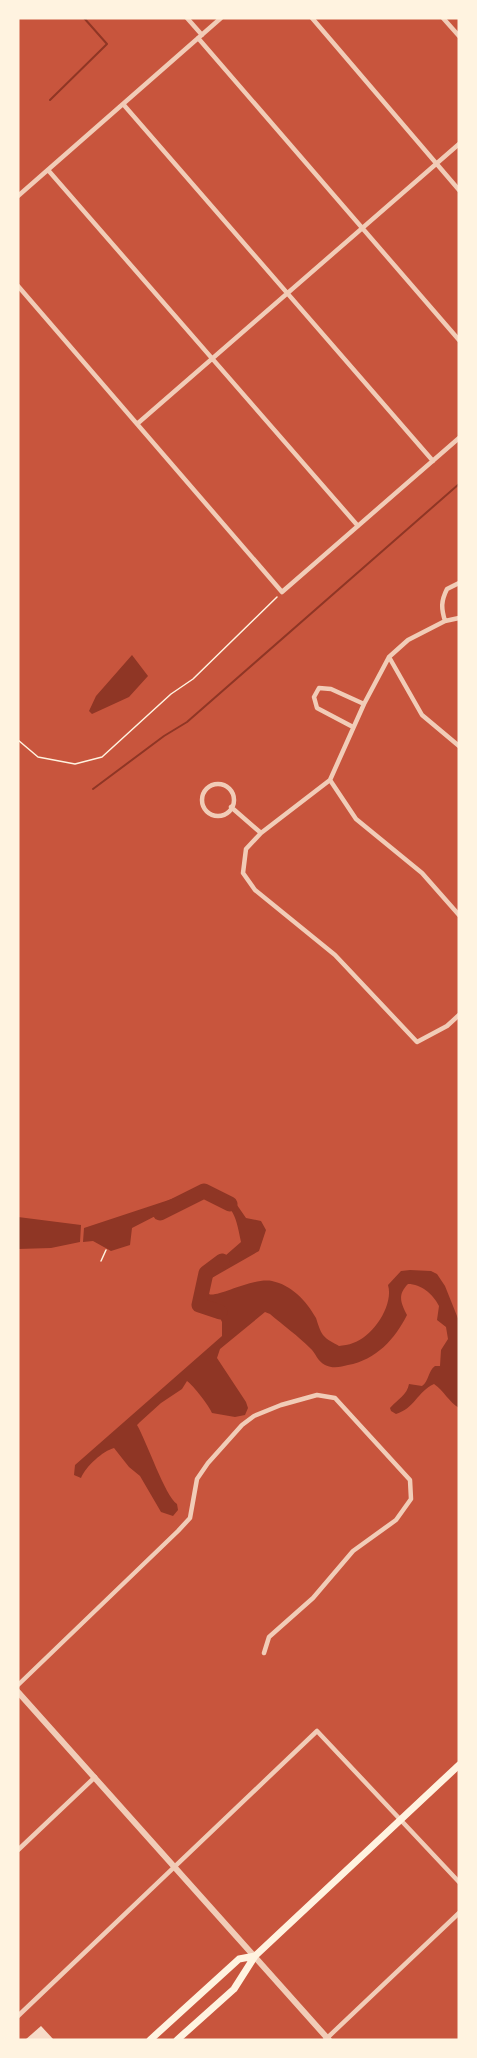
<svg xmlns="http://www.w3.org/2000/svg" width="477" height="2058" viewBox="0 0 477 2058" font-family="'DejaVu Sans',sans-serif">
	<style>
		.water { fill: #8f3625 }
		.lines { fill: none; stroke-linecap: round; stroke-linejoin: round }
		.stream { stroke: #8f3625; stroke-width: 2 }
		.river { stroke: #8f3625; stroke-width: 15 }
		.building { fill: #f7dbc8 }
		.path { stroke: #fff3e0; stroke-width: 1.5 }
		.minor { stroke: #f1ccb7; stroke-width: 4.5 }
		.tertiary { stroke: #f1ccb7; stroke-width: 6 }
		.secondary { stroke: #fff3e0; stroke-width: 7 }
	</style>
	<rect width="100%" height="100%" fill="#c8553d"/>
	<path class="water" d="M132 655 148 676 129 697 92 714 89 711 96 696Z
		M205 1188 237 1205 246 1218 261 1221 266 1230 259 1251 203 1283C203 1287 205 1292 209 1294 217 1298 253 1277 272 1281 291 1285 306 1300 316 1318 318 1324 320 1331 323 1335 327 1340 334 1343 339 1346 343 1345 349 1345 353 1343 373 1337 394 1305 388 1285L401 1271 410 1270 431 1271 437 1274 445 1286 459 1321V1408C449 1402 444 1391 434 1384 417 1392 415 1408 396 1414L391 1411 390 1408C398 1399 407 1395 409 1384L422 1386C429 1381 428 1371 435 1366H440L441 1350 448 1339 446 1327 437 1320 439 1306C433 1294 421 1284 408 1284 397 1295 401 1303 407 1315 395 1339 376 1360 348 1365 341 1367 333 1369 325 1365 317 1361 316 1353 310 1348 298 1336 283 1325 270 1314L265 1312 220 1349 217 1358 246 1402 248 1408 245 1415 235 1417 212 1413C210 1407 193 1385 187 1381L182 1389 161 1403 140 1422 137 1425C147 1442 165 1496 177 1504L178 1510 173 1516 161 1512 140 1476 129 1467 114 1448C103 1451 86 1466 81 1478L74 1475 75 1465 222 1336V1322L218 1314 208 1311 196 1300 200 1284 210 1269 241 1242C235 1211 233 1205 204 1191L132 1228 130 1245 111 1251 93 1241 83 1242 84 1228Z
		M18 1217 81 1225 80 1242 51 1248 18 1249Z"/>
	<g class="lines">
		<path class="stream" d="M50 100 107 44 84 18
			M93 789 164 736 187 722 459 484"/>
		<path class="river" d="M160 1213 204 1191 230 1204
			M220 1312 199 1305 206 1273 222 1261"/>
	</g>
	<path class="building" d="M41 2026 54 2040H25Z"/>
	<g class="lines">
		<path class="path" d="M18 740 38 757 75 764 102 757 171 694 193 679 277 597
			M101 1261 106 1250"/>
		<path class="minor" d="M187 18 202 35
			M312 18 459 190
			M443 18 459 36
			M198 38 459 340
			M123 104 433 461
			M48 170 358 526
			M18 196 221 18
			M18 286 282 592 459 438
			M137 424 459 144
			M459 618 445 621 408 640 389 657 364 704 330 780 261 833 246 849 243 873 255 890 335 955 417 1042 447 1026 459 1015
			M445 621C441 608 441 601 447 589L459 583
			M389 657 422 715 459 746
			M353 727 317 708 314 697 319 688 331 689 364 704
			M330 780 356 819 422 873 459 915
			M202 800a16 16 0 1 1 32 0a16 16 0 1 1-32 0Z
			M231 807 261 833
			M18 1685 178 1531 190 1518 197 1479 208 1463 242 1425 254 1416 281 1405 317 1395 335 1398 410 1480 411 1499 396 1520 353 1551 313 1598 269 1637 264 1653
			M18 1850 95 1777
			M18 2016 317 1731 459 1882
			M325 2040 459 1913"/>
		<path class="tertiary" d="M18 1692 329 2040"/>
		<path class="secondary" d="M150 2040 239 1959 255 1956
			M177 2040 234 1989 255 1956 459 1765"/>
	</g>
	<rect width="477" height="2058" fill="none" stroke="#fff3e0" stroke-width="39"/>
</svg>
